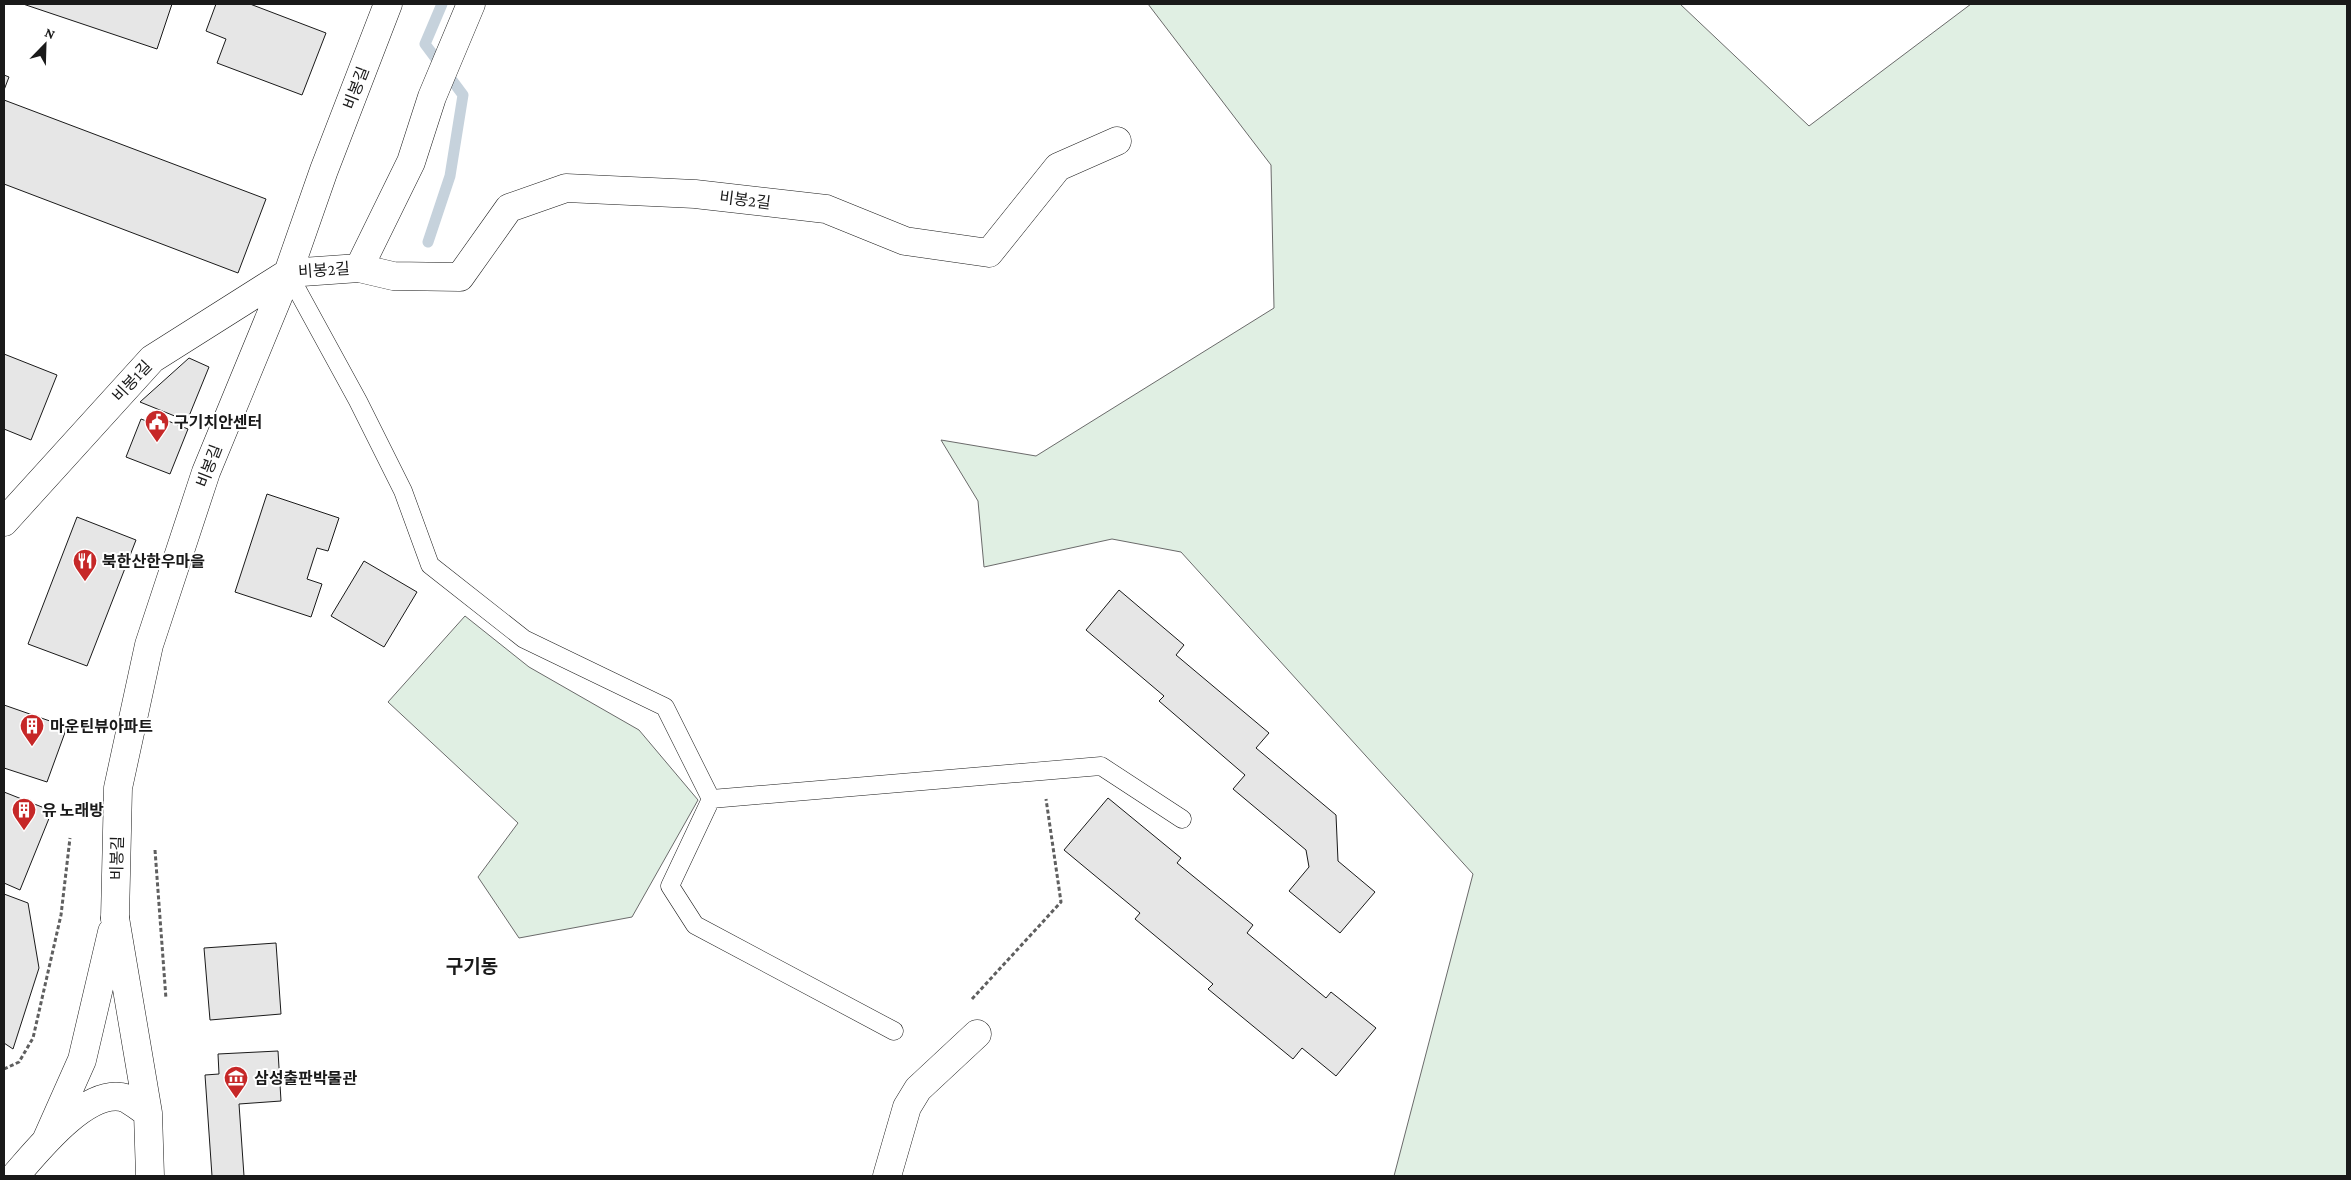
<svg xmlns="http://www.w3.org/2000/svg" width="2351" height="1180" viewBox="0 0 2351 1180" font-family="'Crimson Pro','Noto Sans KR',serif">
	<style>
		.green { fill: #e0efe3; stroke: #6a6a6a }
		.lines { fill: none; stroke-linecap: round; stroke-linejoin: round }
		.stream { stroke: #c6d2dc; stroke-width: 11 }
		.building { fill: #e6e6e6; stroke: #1a1a1a }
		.service-casing { stroke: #1a1a1a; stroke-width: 19 }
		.minor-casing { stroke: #1a1a1a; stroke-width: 29 }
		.secondary-casing { stroke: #1a1a1a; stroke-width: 29 }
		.path { stroke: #5f5f5f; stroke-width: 3; stroke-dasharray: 4 2.5; stroke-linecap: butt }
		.service { stroke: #fff; stroke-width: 18 }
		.minor { stroke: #fff; stroke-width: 28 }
		.secondary { stroke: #fff; stroke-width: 28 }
		.labels { text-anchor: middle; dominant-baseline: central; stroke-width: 4; stroke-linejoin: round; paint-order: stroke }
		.street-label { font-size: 16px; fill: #1a1a1a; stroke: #fff }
		.poi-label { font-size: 16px; font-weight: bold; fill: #1a1a1a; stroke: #fff; text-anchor: start }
		.quarter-label { font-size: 19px; font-weight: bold; fill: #1a1a1a; stroke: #fff }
	</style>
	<rect width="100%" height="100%" fill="#fff"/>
	<path class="green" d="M1148 4H1680L1809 126 1971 4H2347V1176H1394L1473 874 1181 552 1112 539 984 567 978 501 941 440 1036 456 1274 308 1271 165Z
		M465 616 529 667 639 730 698 800 632 917 519 938 478 877 518 823 388 702Z"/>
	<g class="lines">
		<path class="stream" d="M428 242 450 176 463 95 425 44 442 4"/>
	</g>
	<path class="building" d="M23 4H172L157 49Z
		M216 4H250L326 33 302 95 217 63 226 39 206 31Z
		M4 75 9 77 4 90Z
		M4 100 266 199 238 273 4 184Z
		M4 354 57 375 31 440 4 429Z
		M189 358 209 367 187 421 140 402Z
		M141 419 160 426 163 419 188 429 170 474 126 457Z
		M267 494 339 518 328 551 317 548 307 579 322 584 311 617 235 592Z
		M77 517 136 540 87 666 28 644Z
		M364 561 417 592 384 647 331 616Z
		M1119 590 1184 645 1176 655 1269 733 1256 748 1336 815 1338 861 1375 892 1340 933 1289 891 1309 867 1306 850 1233 789 1245 775 1159 701 1164 696 1086 630Z
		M4 705 67 727 47 782 4 768Z
		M4 792 52 811 20 890 4 883Z
		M1108 798 1181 858 1177 863 1253 925 1247 933 1326 998 1331 992 1376 1028 1336 1076 1302 1048 1293 1059 1208 989 1213 984 1135 919 1140 913 1064 850Z
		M4 894 28 903 39 968 13 1049 4 1043Z
		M276 943 281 1014 210 1020 204 948Z
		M278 1051 281 1101 239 1104 244 1176H212L205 1075 219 1074 218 1054Z"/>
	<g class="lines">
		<defs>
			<path id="service" d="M288 273 358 401 403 491 430 565 524 639 665 707 711 799
				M711 799 1101 766 1182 819
				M711 799 670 886 695 925 894 1031"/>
			<path id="minor" d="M359 268 411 162 432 97 471 4
				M4 522 152 359 288 273 359 268 393 276 460 277 509 208 566 188 695 194 826 209 905 241 989 253 1058 167 1117 141
				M115 918 118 788 149 645 206 472 288 273 324 170 388 4
				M887 1176 907 1107 918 1089 977 1034"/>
			<path id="secondary" d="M115 918 148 1113 150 1176
				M46 1141 82 1060 112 932
				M15 1176C37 1151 84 1091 121 1097 129 1098 140 1108 148 1113"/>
		</defs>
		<use href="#service" class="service-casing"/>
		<use href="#minor" class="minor-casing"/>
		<use href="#secondary" class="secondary-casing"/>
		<path class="path" d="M155 850 166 999
			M972 999 1061 902 1046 799
			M4 1069 19 1062 33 1038 61 915 70 838"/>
		<use href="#service" class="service"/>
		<use href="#minor" class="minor"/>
		<use href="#secondary" class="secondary"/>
	</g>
	<defs>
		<symbol id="civic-pin" viewBox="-11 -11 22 30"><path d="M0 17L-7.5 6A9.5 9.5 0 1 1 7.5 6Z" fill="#c62828" stroke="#fff"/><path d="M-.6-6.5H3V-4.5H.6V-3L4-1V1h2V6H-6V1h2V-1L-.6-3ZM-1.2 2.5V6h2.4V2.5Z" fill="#fff"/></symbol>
		<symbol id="restaurant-pin" viewBox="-11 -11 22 30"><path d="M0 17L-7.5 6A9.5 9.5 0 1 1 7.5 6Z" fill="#c62828" stroke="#fff"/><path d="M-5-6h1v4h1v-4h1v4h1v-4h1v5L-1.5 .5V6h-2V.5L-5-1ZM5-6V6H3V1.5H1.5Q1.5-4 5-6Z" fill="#fff"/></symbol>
		<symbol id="building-pin" viewBox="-11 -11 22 30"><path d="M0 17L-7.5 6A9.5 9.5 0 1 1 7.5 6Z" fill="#c62828" stroke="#fff"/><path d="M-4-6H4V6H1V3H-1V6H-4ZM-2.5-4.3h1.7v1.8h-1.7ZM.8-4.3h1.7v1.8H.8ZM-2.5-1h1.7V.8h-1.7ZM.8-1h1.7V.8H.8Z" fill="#fff"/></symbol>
		<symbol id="museum-pin" viewBox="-11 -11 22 30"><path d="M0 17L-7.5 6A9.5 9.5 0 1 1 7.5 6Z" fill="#c62828" stroke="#fff"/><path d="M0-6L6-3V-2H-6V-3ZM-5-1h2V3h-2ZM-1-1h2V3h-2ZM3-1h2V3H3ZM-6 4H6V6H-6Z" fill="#fff"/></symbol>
	</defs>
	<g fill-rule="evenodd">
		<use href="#civic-pin" x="143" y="408" width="28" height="38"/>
		<use href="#restaurant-pin" x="71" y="547" width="28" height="38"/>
		<use href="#building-pin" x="18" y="712" width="28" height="38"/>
		<use href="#building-pin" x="10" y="796" width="28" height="38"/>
		<use href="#museum-pin" x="222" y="1064" width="28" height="38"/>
	</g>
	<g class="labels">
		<g class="street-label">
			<text transform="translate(356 88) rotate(-69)">비봉길</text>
			<text transform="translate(745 200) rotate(7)">비봉2길</text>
			<text transform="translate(324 270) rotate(-4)">비봉2길</text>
			<text transform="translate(132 381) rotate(-47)">비봉1길</text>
			<text transform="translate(209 466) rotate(-69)">비봉길</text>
			<text transform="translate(117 858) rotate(-89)">비봉길</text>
		</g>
		<g class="poi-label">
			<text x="174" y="422">구기치안센터</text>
			<text x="102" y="561">북한산한우마을</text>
			<text x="50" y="726">마운틴뷰아파트</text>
			<text x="42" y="810">유 노래방</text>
			<text x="254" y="1078">삼성출판박물관</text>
		</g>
		<g class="quarter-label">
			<text x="472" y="966">구기동</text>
		</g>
	</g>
	<rect width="2351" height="1180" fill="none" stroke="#1a1a1a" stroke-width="10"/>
	<g transform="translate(45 45) rotate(23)" stroke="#ffffff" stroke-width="4" paint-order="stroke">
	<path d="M0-4L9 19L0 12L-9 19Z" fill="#1a1a1a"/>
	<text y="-8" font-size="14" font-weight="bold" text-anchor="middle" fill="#1a1a1a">N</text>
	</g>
</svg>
